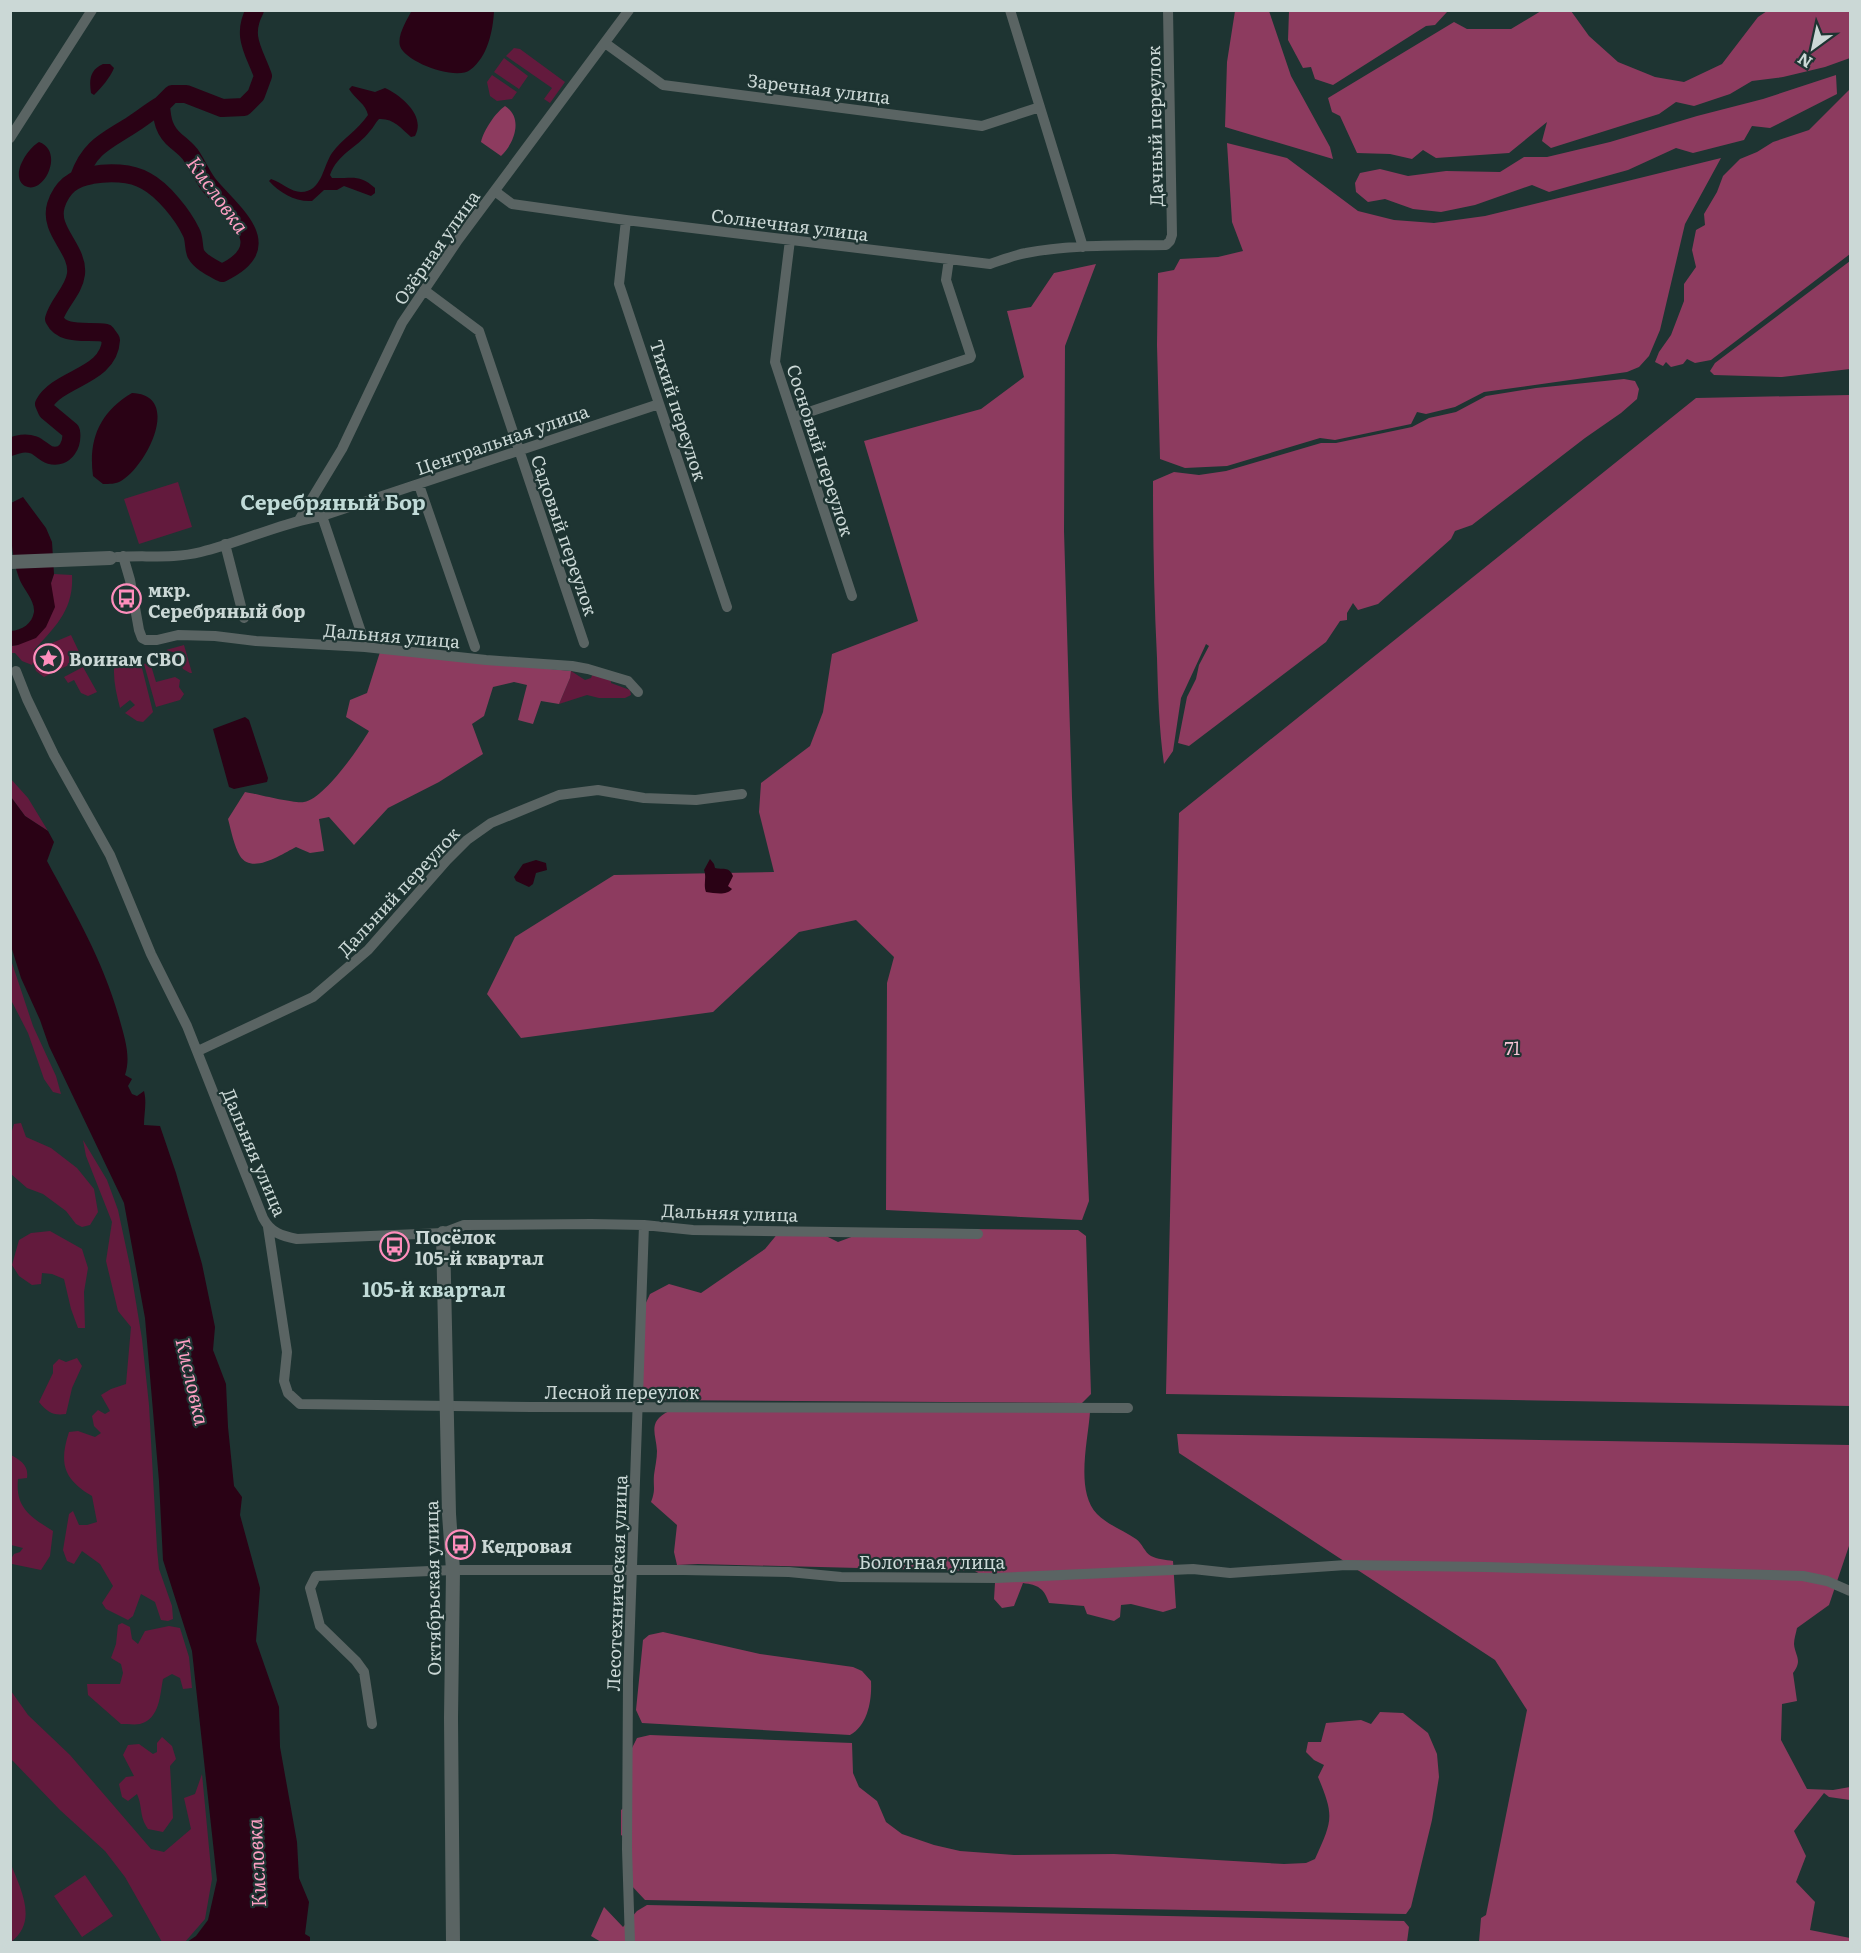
<svg xmlns="http://www.w3.org/2000/svg" width="1861" height="1953" viewBox="0 0 1861 1953" font-family="Literata,serif">
	<style>
		.green { fill: #631a3d }
		.forest { fill: #8d3b5f }
		.water { fill: #2a0215 }
		.lines { fill: none; stroke-linecap: round; stroke-linejoin: round }
		.river { stroke: #2a0215; stroke-width: 18 }
		.minor { stroke: #5a6463; stroke-width: 10 }
		.tertiary { stroke: #5a6463; stroke-width: 14 }
		.labels { text-anchor: middle; dominant-baseline: central; stroke-width: 4.5; stroke-linejoin: round; paint-order: stroke }
		.street-label { font-size: 18px; fill: #cbd8d6; stroke: #1e3432 }
		.poi-label { font-size: 18px; font-weight: bold; fill: #cbd8d6; stroke: #1e3432; text-anchor: start }
		.park-label { font-size: 18px; font-style: italic; fill: #f5c4d5; stroke: #1e3432 }
		.water-label { font-size: 20px; font-style: italic; fill: #fd9fc3; stroke: #1e3432 }
		.neighbourhood-label { font-size: 20px; font-weight: bold; fill: #c1dbd8; stroke: #1e3432 }
		.quarter-label { font-size: 21px; font-weight: bold; fill: #c1dbd8; stroke: #1e3432 }
	</style>
	<rect width="100%" height="100%" fill="#1e3432"/>
	<path class="green" d="M514 48 520 49 565 82 550 103 544 99 552 88 506 56Z
		M504 58 528 76 519 89 494 72Z
		M492 75 517 92 512 99 497 101 490 96 487 82Z
		M178 482 192 527 139 544 124 499Z
		M54 574 72 575C74 610 55 627 33 651L71 635 81 656 79 660 44 677 36 671 33 662 32 665 22 661 15 653H11V646L18 645 51 583Z
		M184 645 192 673H190L183 669 176 653 166 650Z
		M132 654 139 656 153 712 143 722 137 721 125 713 135 705 130 700 120 708C116 692 112 676 115 660L122 656Z
		M150 662 156 682 175 677 180 680 179 687 184 694 180 700 156 707 144 664Z
		M83 667 97 692 88 696 81 693 74 680 68 683 64 677Z
		M571 671 585 680 591 678 593 673 611 679V683L630 690 631 695 625 698H599L587 695 559 704 570 678Z
		M10 778 28 798 48 831 25 816 11 797Z
		M10 957 33 1026 56 1076 61 1094 53 1092 44 1079 28 1033 11 1000Z
		M21 1123 26 1137 51 1148 77 1168 94 1189 98 1212 90 1225 82 1227 76 1224 66 1211 43 1194 27 1188 11 1174V1134L14 1124Z
		M83 1140 107 1180 118 1210 130 1266 142 1339 149 1405 157 1549 159 1569 172 1606 173 1619 168 1621 161 1620 155 1602 141 1594 133 1616 128 1620 106 1609 102 1603 113 1586 100 1564 82 1551 74 1564 67 1561 63 1550 69 1514 73 1511 79 1525H87L97 1522 92 1496C63 1479 59 1463 69 1432L78 1431 95 1437 101 1433 94 1426 92 1416 98 1410 105 1414 110 1411 101 1395 111 1389 126 1384 131 1327 118 1311 106 1261 112 1222 86 1156Z
		M50 1231 82 1249 88 1268 84 1292 85 1328H78L71 1309 64 1279 52 1274 42 1273 41 1284 32 1285 19 1276 12 1265 19 1240 31 1233Z
		M77 1358 82 1366 72 1388 66 1414C53 1416 47 1412 39 1402L53 1373V1365L59 1359 66 1362Z
		M11 1455C20 1460 29 1465 27 1478L18 1479C15 1508 31 1517 53 1531L50 1556 41 1570 12 1564 11 1559 14 1554 20 1552 23 1548 11 1545Z
		M122 1623 130 1627 132 1639 138 1644 145 1631 169 1626 180 1628 189 1657 192 1688 183 1689 180 1678 172 1674 163 1679C160 1694 160 1719 140 1724 135 1725 126 1724 121 1724L88 1695 87 1684H120L123 1673 121 1664 111 1658 116 1644 118 1625Z
		M11 1691 28 1715 70 1755 151 1849 164 1852 191 1829 184 1798 195 1794 202 1774 212 1879 205 1919 185 1942H162L125 1877 105 1851 60 1810 11 1759Z
		M162 1737 172 1746 176 1759 170 1766 173 1818 163 1832 148 1829C139 1816 143 1808 137 1794L128 1801 122 1797 119 1784 126 1777 134 1776 123 1755 128 1745 139 1744 153 1754 157 1752V1743Z
		M10 1862C20 1888 39 1921 11 1942Z
		M85 1875 113 1916 82 1937 54 1896Z"/>
	<path class="forest" d="M1235 11H1269L1291 76 1330 147 1333 159 1225 127 1227 62Z
		M1446 11 1447 12 1435 25 1426 26 1333 85 1315 79 1311 67 1303 68 1288 40 1289 11Z
		M1541 11H1571L1589 36 1618 62 1655 77 1684 82 1722 64 1758 17 1767 11H1850V58L1825 67 1783 77 1752 81 1730 94 1694 106 1676 102 1659 114 1551 148 1542 141 1547 122 1509 153 1436 158 1423 150 1412 159 1390 154 1357 153 1340 116 1332 112 1328 98 1454 22 1467 29H1511Z
		M1836 75 1837 94 1770 128 1752 126 1744 140 1693 153 1676 148 1628 170 1549 192 1532 185 1475 205 1441 212 1413 209 1385 199 1368 202 1356 192 1355 183 1360 173 1380 169 1408 176 1446 171 1500 172 1524 157H1547L1610 142 1697 116 1763 99Z
		M1850 89V254L1711 360 1695 363 1687 359 1683 364 1671 367 1666 362 1663 366 1655 362 1659 352 1671 335 1684 301V284L1696 267 1692 250 1696 230 1705 225 1704 214 1717 192 1723 176 1740 159 1757 152 1773 142 1809 130Z
		M505 106C524 118 514 144 501 156L481 142C484 130 495 113 505 106Z
		M1227 143 1287 158 1358 211 1394 220 1434 223 1485 216 1721 158 1685 224 1660 330 1649 356 1639 367 1627 372 1484 392 1455 407 1426 414 1417 412 1411 424 1335 440 1320 438 1227 466 1185 468 1160 459 1157 345 1158 273 1174 270 1180 259 1218 257 1243 251 1232 222Z
		M1850 261V369L1782 377 1714 375 1710 371 1715 363Z
		M1096 264 1065 346 1064 531 1072 797 1089 1201 1082 1220 886 1210 887 983 894 957 856 920 799 932 713 1012 521 1038 487 994 515 937 614 875 774 872 759 812 761 783 810 746 823 712 832 654 918 621 864 441 981 409 1024 377 1007 311 1031 307 1054 273Z
		M1624 379 1635 381 1639 389 1637 399 1621 413 1585 438 1472 525 1455 531 1451 539 1378 604 1358 610 1353 603 1347 613V620L1340 621 1326 642 1189 746 1178 743 1187 697 1196 679 1199 665 1209 646 1206 644 1181 698 1173 751 1164 764C1159 729 1158 693 1157 658 1154 599 1153 540 1153 481L1174 472 1199 475 1226 471 1321 443H1336L1412 427 1429 418 1456 412 1486 396 1536 388Z
		M1850 395V1406L1166 1394 1179 813 1696 398Z
		M380 652 571 671 570 678 559 704 541 701 533 724 518 720 527 685 514 682 493 687 484 716 472 724 483 754 439 782 388 808 354 845 329 817 319 819 324 851 310 853 296 847C282 854 252 875 240 856 234 846 231 830 228 819L245 792C257 794 295 804 304 802 324 799 359 748 369 731L346 717 350 700 367 693Z
		M866 1228 1078 1230 1086 1236 1091 1394 1082 1403 646 1400 636 1388 644 1307 650 1294 669 1284 701 1293 765 1249 779 1232 814 1230 838 1242 854 1236Z
		M669 1411 1090 1412C1088 1441 1075 1491 1097 1514 1108 1525 1123 1530 1136 1539 1142 1543 1145 1553 1151 1556 1157 1559 1166 1560 1173 1561L1176 1608 1163 1612 1131 1604 1121 1605 1120 1617 1114 1621 1087 1614 1084 1606 1049 1603C1044 1588 1038 1585 1023 1583L1014 1606 1002 1608 994 1599 995 1583 975 1571 698 1564 677 1565 674 1552 677 1525 651 1502C656 1489 653 1487 654 1475 655 1467 657 1459 657 1451 656 1433 647 1422 669 1411Z
		M1177 1434 1850 1445V1543L1829 1605 1797 1628C1796 1633 1794 1639 1794 1644 1795 1656 1803 1660 1793 1673L1797 1701 1782 1704 1781 1740 1807 1789 1833 1790 1850 1787V1800L1829 1797 1824 1793 1794 1831 1806 1856 1796 1882 1815 1902 1810 1930 1850 1938V1942H1479L1481 1918 1486 1915 1527 1710 1495 1660 1179 1453Z
		M663 1632 760 1654 853 1667 862 1671 871 1681C872 1700 868 1725 850 1735L642 1723 636 1710 643 1640 649 1635Z
		M1380 1712 1403 1713 1428 1733 1437 1754 1439 1777 1432 1820 1411 1907 1406 1914 645 1900 630 1884V1841L621 1835V1810L631 1802 632 1748 637 1738 650 1735 852 1743 853 1773 859 1787 877 1801 886 1822 902 1834 934 1845 960 1851 1014 1855 1114 1854 1284 1864 1306 1863 1315 1859C1332 1821 1335 1817 1318 1777L1324 1765 1314 1760 1306 1752 1308 1742H1321L1326 1723 1361 1720 1371 1724Z
		M647 1905 1404 1921 1409 1927 1407 1942H601L591 1936 604 1907 623 1927 637 1911Z"/>
	<path class="water" d="M412 10 494 11C493 30 488 57 470 70 456 81 405 62 400 46 397 35 407 20 412 10Z
		M103 64H110L114 68C110 78 101 88 94 95L91 93C89 79 90 70 103 64Z
		M352 86 375 92 385 88C402 96 426 116 415 136L411 137C401 128 393 118 379 119 375 123 374 127 370 131 356 149 338 153 330 175L332 178C351 179 359 173 375 188V193L371 196 344 186 337 190H324L312 201C295 202 280 193 269 181L271 179C281 182 291 192 301 192 322 192 323 166 332 153 342 139 358 130 368 115 366 104 355 99 349 89Z
		M39 142C65 151 44 196 25 186 9 176 28 148 39 142Z
		M132 393C183 395 146 467 121 481 116 484 109 484 103 484L93 476C88 439 100 412 132 393Z
		M23 497 46 528 52 542 54 574 51 583 55 607 46 627 36 638 18 645 11 646V631C22 630 32 624 34 612 35 600 23 589 19 578 10 553 11 529 11 503Z
		M245 717 249 720 268 778 267 782 234 789 229 787 213 729Z
		M11 797 25 816 48 831 54 842 47 861C76 915 104 962 120 1021 125 1039 131 1057 125 1075L132 1079 128 1086 132 1094 137 1096 144 1091C147 1103 144 1113 144 1125L160 1126 176 1173 202 1264 215 1327 213 1350 226 1384 228 1427 234 1486 242 1497 240 1515 260 1588 256 1641 279 1707 280 1747 297 1842 299 1878 309 1902 305 1934 310 1937V1942H187L196 1936 208 1920 217 1880 192 1651 163 1560 159 1481 145 1318 124 1203 49 1046 40 1020 21 978 11 946Z
		M710 859 714 864 715 868C722 870 729 866 733 876L728 886 732 889C726 896 715 893 706 892 703 884 707 878 704 870Z
		M536 860 546 863 547 870 536 873 533 884 529 887 516 881 514 877 523 864Z"/>
	<g class="lines">
		<path class="river" d="M79 177C90 146 107 141 133 124 142 118 151 111 161 105
			M10 447C18 444 25 442 34 445 39 447 44 453 50 455 66 459 73 444 71 431L47 411 44 404C59 377 109 377 111 340L106 333C87 330 63 337 54 319 58 303 74 291 76 274 79 249 48 231 56 205 62 187 73 178 92 175 108 172 131 172 146 181 163 190 183 215 191 232 195 239 193 248 196 254 201 263 213 268 222 273 279 246 234 215 209 185 202 176 197 164 190 154 186 149 181 145 176 141 164 131 162 120 161 105L172 94H186L222 108 244 107 256 95 263 76C254 51 241 36 255 10"/>
		<path class="minor" d="M1010 10 1083 247
			M605 43 663 85 982 126 1040 107
			M10 138 92 10
			M496 192 512 204 626 220 990 264C1002 260 1014 255 1026 253 1071 244 1120 246 1166 245L1170 241 1172 235 1168 10
			M626 220 619 284 727 607
			M790 240 775 362 852 596
			M424 290 479 331 584 643
			M794 417 970 358 971 356 946 280 949 259
			M419 485 475 647
			M322 516 361 632
			M299 520 342 449 402 323 458 240 629 10
			M225 544 244 618
			M123 556 130 580 139 630 142 638 146 640H157L178 635 215 636 256 641 365 647 486 660 572 666 588 669 628 681 638 692
			M117 557C144 555 173 559 201 552 242 542 280 523 322 516L659 404
			M16 671 27 699 54 755 110 855 151 954 187 1026 263 1218C271 1233 282 1236 297 1239L443 1233 464 1225 591 1224 644 1225 693 1230 978 1234
			M198 1051 313 997 368 950 447 860 467 840 491 823 559 795 598 790 644 798 696 800 742 794
			M268 1227 287 1352 284 1381 288 1393 300 1404 531 1407 1128 1408
			M372 1724 364 1672 356 1661 320 1626 310 1588 316 1576 453 1570H683L789 1572 841 1577 997 1578 1193 1569 1230 1573 1346 1565 1486 1567 1803 1576 1827 1581 1850 1591
			M630 1942 627 1849 628 1680 644 1225"/>
		<path class="tertiary" d="M10 562 110 558
			M443 1233 449 1514 453 1570 451 1718 453 1942"/>
	</g>
	<defs>
		<symbol id="bus-ring" viewBox="-11 -11 22 22"><circle r="9.5" fill="#1e3432" stroke="#fe8ebc" stroke-width="1.5"/><path d="M-5-6H5V4H4V6H2V4H-2V6H-4V4H-5ZM-3.5-4V0h7V-4ZM-3.5 1.2v1.5H-2V1.2ZM2 1.2v1.5H3.5V1.2Z" fill="#fe8ebc"/></symbol>
		<symbol id="sight-ring" viewBox="-11 -11 22 22"><circle r="9.5" fill="#1e3432" stroke="#fe8ebc" stroke-width="1.5"/><path d="M0-6L1.8-2.2L6-1.7L2.9 1.2L3.7 5.4L0 3.3L-3.7 5.4L-2.9 1.2L-6-1.7L-1.8-2.2Z" fill="#fe8ebc"/></symbol>
	</defs>
	<g fill-rule="evenodd">
		<use href="#bus-ring" x="110" y="582" width="33" height="33"/>
		<use href="#sight-ring" x="32" y="642" width="33" height="33"/>
		<use href="#bus-ring" x="378" y="1230" width="33" height="33"/>
		<use href="#bus-ring" x="444" y="1528" width="33" height="33"/>
	</g>
	<g class="labels">
		<g class="street-label">
			<text transform="translate(819 88) rotate(7)">Заречная улица</text>
			<text transform="translate(1154 126) rotate(-91)">Дачный переулок</text>
			<text transform="translate(790 224) rotate(7)">Солнечная улица</text>
			<text transform="translate(436 247) rotate(-55)">Озёрная улица</text>
			<text transform="translate(679 410) rotate(72)">Тихий переулок</text>
			<text transform="translate(502 439) rotate(-19)">Центральная улица</text>
			<text transform="translate(821 450) rotate(72)">Сосновый переулок</text>
			<text transform="translate(565 535) rotate(71)">Садовый переулок</text>
			<text transform="translate(392 635) rotate(5)">Дальняя улица</text>
			<text transform="translate(398 891) rotate(-47)">Дальний переулок</text>
			<text transform="translate(255 1152) rotate(67)">Дальняя улица</text>
			<text transform="translate(730 1212) rotate(2)">Дальняя улица</text>
			<text x="622" y="1391">Лесной переулок</text>
			<text x="932" y="1561">Болотная улица</text>
			<text transform="translate(616 1583) rotate(-88)">Лесотехническая улица</text>
			<text transform="translate(432 1588) rotate(-91)">Октябрьская улица</text>
		</g>
		<g class="poi-label">
			<text x="148" y="589">мкр.<tspan x="148" dy="21">Серебряный бор</tspan></text>
			<text x="69" y="658">Воинам СВО</text>
			<text x="415" y="1236">Посёлок<tspan x="415" dy="21">105-й квартал</tspan></text>
			<text x="481" y="1545">Кедровая</text>
		</g>
		<g class="park-label">
			<text x="1512" y="1047">71</text>
		</g>
		<g class="water-label">
			<text transform="translate(219 194) rotate(54)">Кисловка</text>
			<text transform="translate(194 1381) rotate(77)">Кисловка</text>
			<text transform="translate(255 1863) rotate(-93)">Кисловка</text>
		</g>
		<g class="neighbourhood-label">
			<text x="434" y="1288">105-й квартал</text>
		</g>
		<g class="quarter-label">
			<text x="333" y="500">Серебряный Бор</text>
		</g>
	</g>
	<rect width="1861" height="1953" fill="none" stroke="#cbd8d6" stroke-width="24"/>
	<g transform="translate(1813 48) rotate(213)" stroke="#1e3432" stroke-width="4.5" paint-order="stroke">
	<path d="M0-4.5L10 22L0 15L-10 22Z" fill="#cbd8d6"/>
	<text y="-9" font-size="16" font-weight="bold" text-anchor="middle" fill="#cbd8d6">N</text>
	</g>
</svg>
